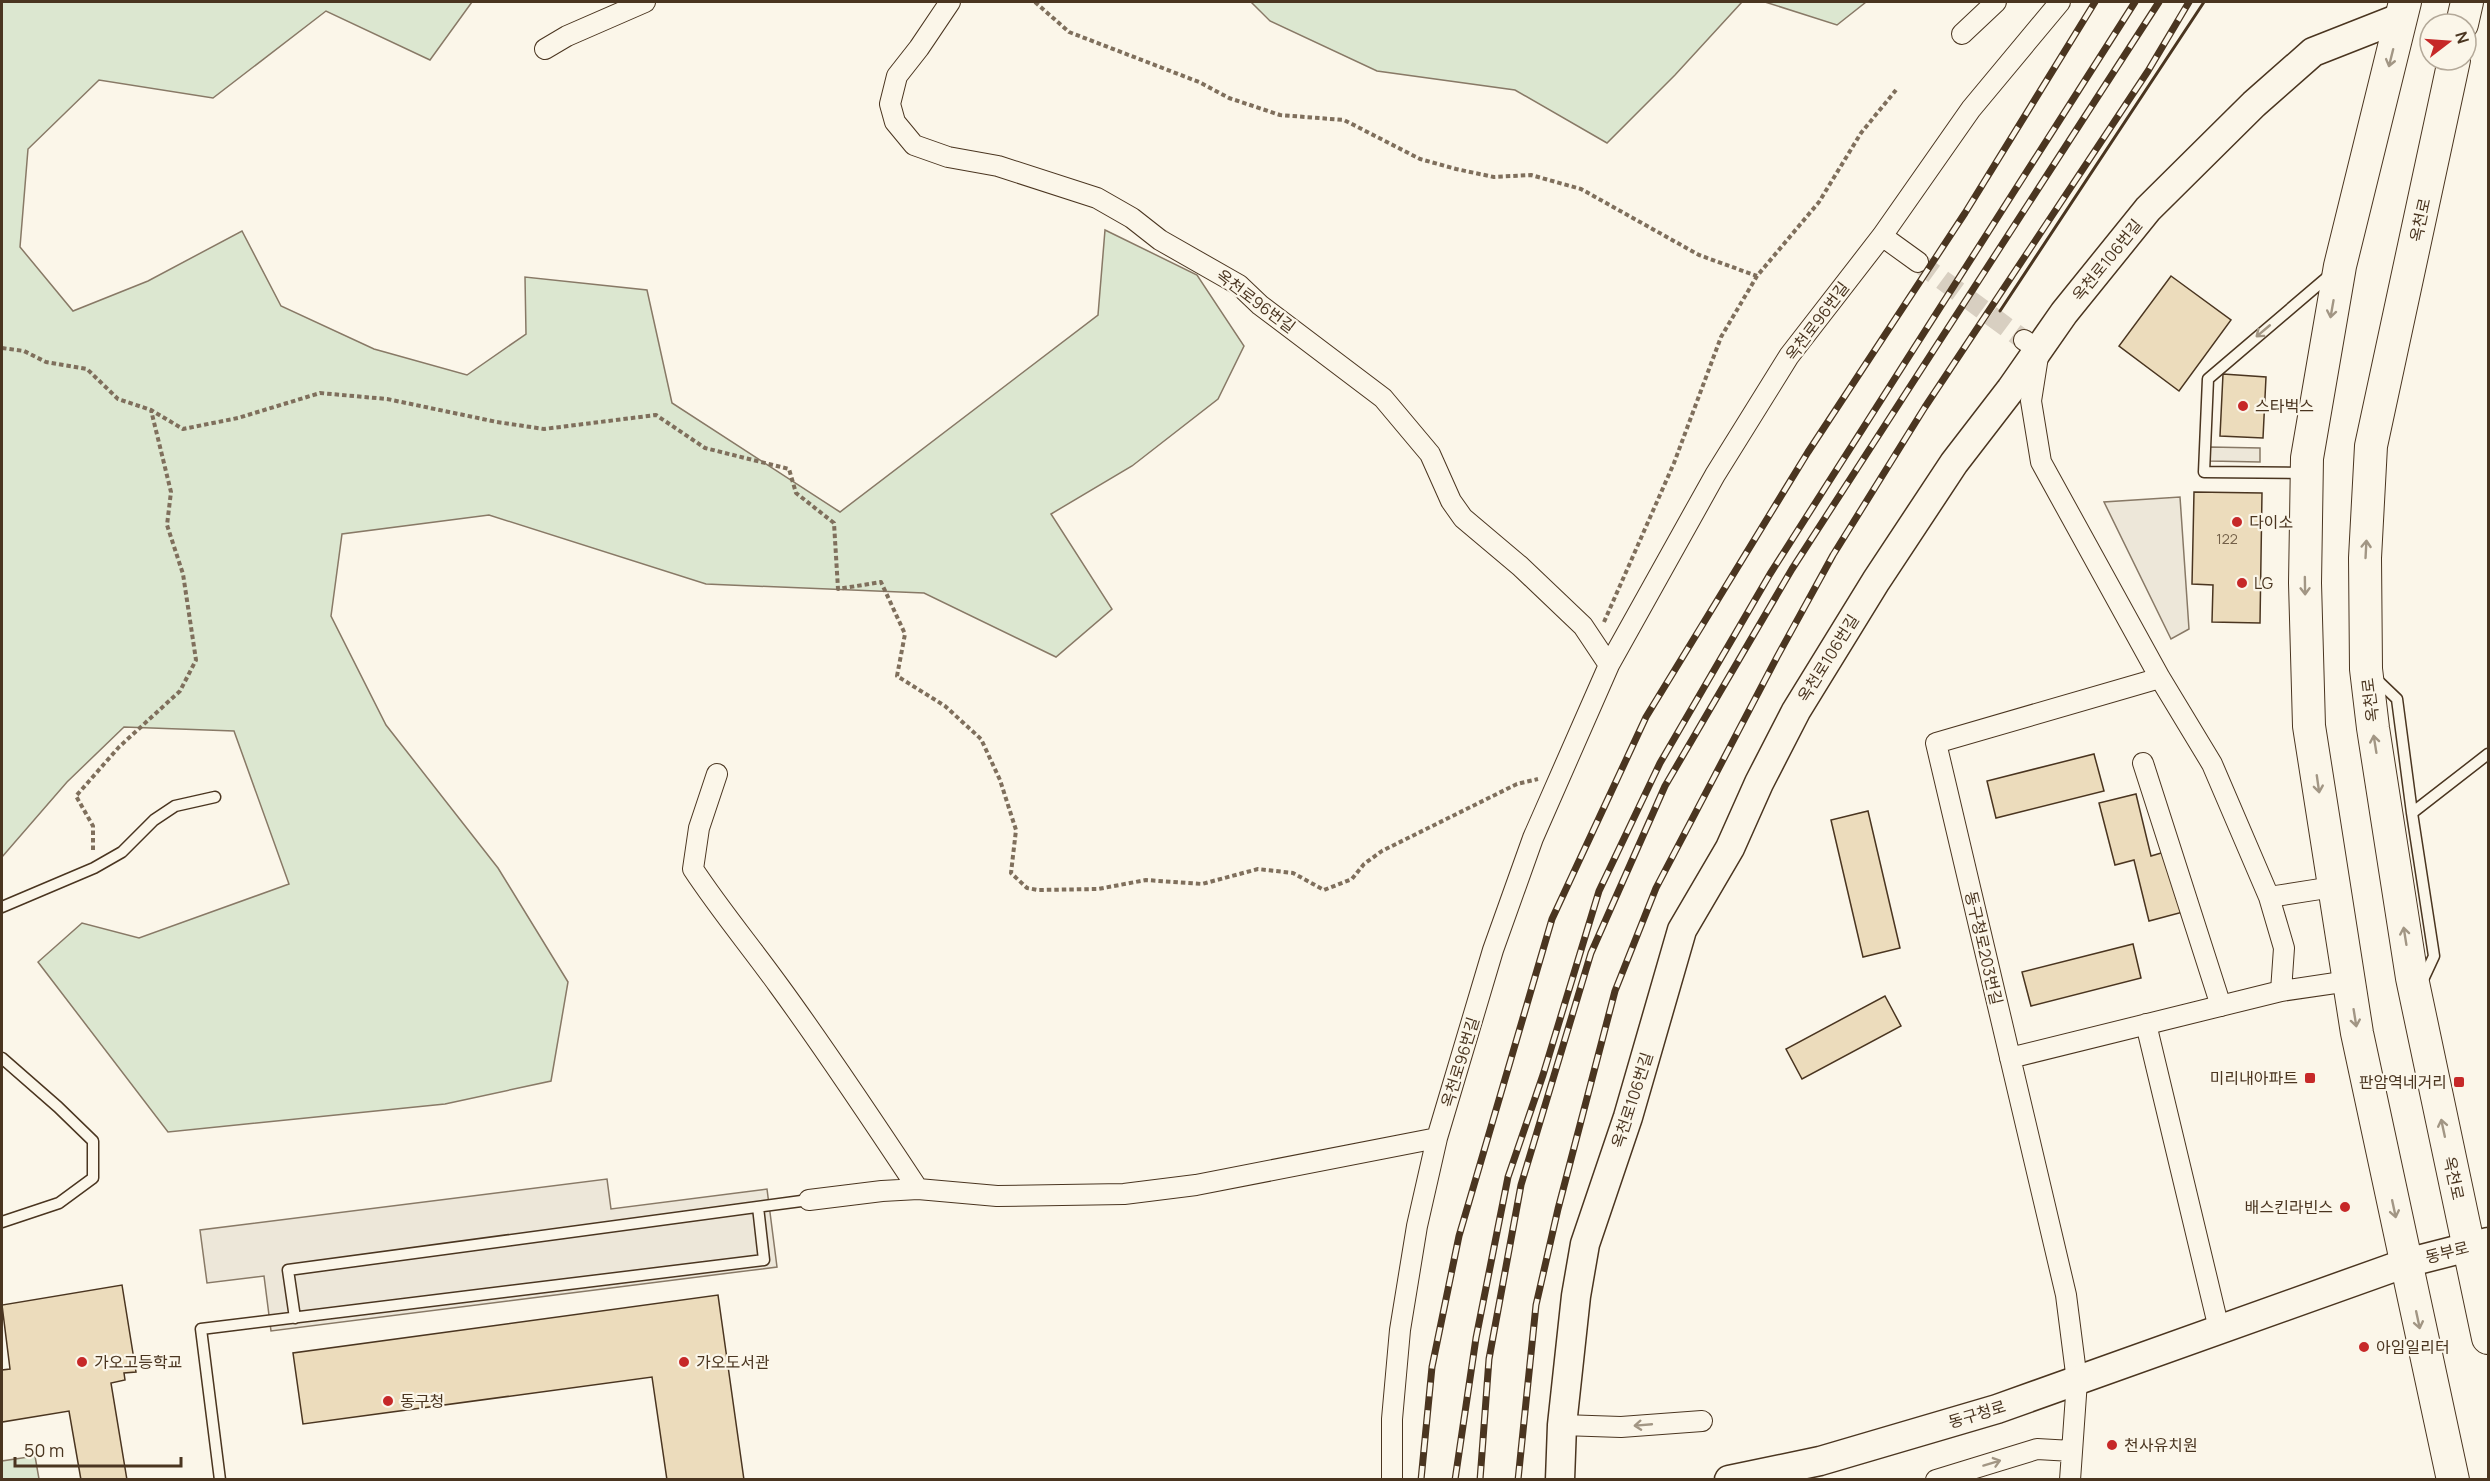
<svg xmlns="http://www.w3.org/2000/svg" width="2490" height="1481" viewBox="0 0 2490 1481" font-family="Manrope,'Noto Sans KR',sans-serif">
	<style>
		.green { fill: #dce7d0; stroke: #887966; stroke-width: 1.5 }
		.parking { fill: #ede7d9; stroke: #887966; stroke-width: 1.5 }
		.building { fill: #ecdcbc; stroke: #4a3520; stroke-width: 1.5 }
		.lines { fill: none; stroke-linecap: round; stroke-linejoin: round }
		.street-tunnel { stroke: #d8cfc1; stroke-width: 20; stroke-dasharray: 20 10; stroke-linecap: butt }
		.lane-casing { stroke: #4a3520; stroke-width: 13 }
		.street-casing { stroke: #4a3520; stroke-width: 22 }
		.secondary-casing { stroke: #4a3520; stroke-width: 31 }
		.primary-casing { stroke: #4a3520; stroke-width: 34 }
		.path { stroke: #7f6f5c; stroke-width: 4; stroke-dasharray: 4.5 3; stroke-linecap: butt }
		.lane { stroke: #fbf6e9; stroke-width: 10 }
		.street { stroke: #fbf6e9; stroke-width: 20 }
		.secondary { stroke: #fbf6e9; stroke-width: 28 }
		.primary { stroke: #fbf6e9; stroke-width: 32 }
		.rail-casing { stroke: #4a3520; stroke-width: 7 }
		.rail { stroke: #fbf6e9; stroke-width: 4.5; stroke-dasharray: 14; stroke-linecap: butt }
		.wall { stroke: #4a3520; stroke-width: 3 }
		.oneway { stroke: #a29684 }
		.poi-dot { fill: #c62828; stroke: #fbf6e9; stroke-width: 2 }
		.labels { text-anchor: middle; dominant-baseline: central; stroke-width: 4.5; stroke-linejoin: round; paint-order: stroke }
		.number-label { font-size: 14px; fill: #725f47 }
		.street-label { font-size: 16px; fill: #4a3520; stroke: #fbf6e9 }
		.poi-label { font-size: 16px; fill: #4a3520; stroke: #fbf6e9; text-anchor: start }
	</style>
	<rect width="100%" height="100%" fill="#fbf6e9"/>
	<path class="green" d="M2 2H472L430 60 326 11 213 98 99 80 28 149 20 247 73 311 148 281 242 231 281 306 374 349 467 375 526 334 525 277 647 290 672 403 840 512 1098 315 1105 230 1197 275 1244 346 1218 399 1132 466 1051 514 1112 609 1056 657 924 593 706 584 489 515 342 534 331 616 386 725 498 868 568 982 551 1081 445 1104 168 1132 38 962 82 923 139 938 289 884 234 731 124 727 67 782 2 857Z
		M1251 2H1742L1675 75 1607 143 1515 90 1377 71 1270 21Z
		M1765 2H1866L1837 25Z
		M35 1456 39 1479H2V1461Z"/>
	<path class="parking" d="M2210 447 2260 448V462L2210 461Z
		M2180 497 2189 629 2171 639 2104 502Z
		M607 1179 611 1209 767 1189 777 1267 271 1331 264 1276 207 1283 200 1230Z"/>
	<path class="building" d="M2171 276 2231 320 2179 391 2119 346Z
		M2223 374 2266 377 2263 438 2220 436Z
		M2194 492 2262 493 2260 623 2212 622 2213 585 2192 584Z
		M2094 754 2104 791 1996 818 1987 781Z
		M2136 794 2151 856 2168 851 2183 912 2149 921 2134 860 2115 865 2099 803Z
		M1868 811 1900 948 1863 957 1831 820Z
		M2133 944 2141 978 2031 1006 2022 972Z
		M1885 996 1901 1026 1802 1079 1786 1049Z
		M122 1285 136 1372 124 1373 125 1380 111 1383 127 1480H81L69 1411 2 1422V1370L10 1369 2 1305Z
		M718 1295 744 1480H667L652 1377 303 1424 293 1353Z"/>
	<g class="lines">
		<path class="street-tunnel" d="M1918 262 2024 340"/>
		<defs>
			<path id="lane" d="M2305 473 2204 472 2208 379 2331 274
				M2374 677 2397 699 2412 813
				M2 907 94 868 122 852 154 820 175 806 215 797
				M2421 984 2434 956 2412 813 2488 754
				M2 1058 58 1107 93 1141V1178L59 1203 2 1222
				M295 1318 288 1270 809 1200
				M220 1480 201 1329 764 1260 758 1207"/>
			<path id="street" d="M950 2 919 48 897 76 890 104 895 122 914 145 948 157 998 166 1097 198 1132 218 1160 240 1239 285 1260 305 1383 398 1430 454 1451 501 1463 518 1520 566 1583 626 1609 665
				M1962 34 1996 2
				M545 49 567 36 645 2
				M1882 236 1918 262
				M2024 340 2039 350 2031 401 2041 462 2160 678 2212 764 2269 897 2284 948 2281 991
				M2143 763 2221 1006
				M717 774 699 828 693 869C720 910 751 947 779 986 828 1053 873 1121 918 1189
				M2269 897 2333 887
				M2146 1024 2219 1329
				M2010 1058 2281 991 2349 981
				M809 1200 882 1191 918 1189 997 1196 1124 1194 1196 1185 1437 1138
				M1562 1425 1621 1427 1702 1421
				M1392 1480V1419L1400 1330 1417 1226 1437 1138 1493 950 1533 838 1609 665 1715 475 1789 356 1882 236 1971 109 2060 2
				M1936 1480 2037 1449 2072 1451
				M2070 1480 2077 1381 2066 1295 1936 743 2160 678"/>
			<path id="secondary" d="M1560 1480 1562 1425 1576 1296 1585 1244 1628 1117 1682 930 1730 848 1759 783 1796 711 1876 581 1954 463 2011 389 2064 313 2148 209 2254 104 2313 52 2402 17
				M1729 1480 1820 1461 1997 1409 2406 1263 2488 1242"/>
			<path id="primary" d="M2405 2 2340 266 2307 458 2305 583 2309 726 2357 1033 2453 1480
				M2462 24 2467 2
				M2454 60 2371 446 2365 558 2366 669 2373 728 2412 978 2488 1338"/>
		</defs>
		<use href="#lane" class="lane-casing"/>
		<use href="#street" class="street-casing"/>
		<use href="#secondary" class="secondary-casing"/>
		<use href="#primary" class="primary-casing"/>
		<path class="path" d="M1035 2 1069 32 1199 82 1229 98 1280 115 1344 120 1420 159 1456 169 1494 177 1531 175 1581 189 1699 255 1757 276
			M2 348 24 351 46 362 87 369 118 399 151 410 183 429 238 418 320 393 387 399 497 422 544 429 656 415 705 448 789 469 796 493 834 523 838 589 881 582 905 634 897 676 945 706 981 739 1000 780 1016 830 1011 873 1027 888 1038 890 1098 889 1146 880 1202 884 1258 869 1293 873 1324 890 1352 879 1364 864 1382 851 1517 784 1538 779
			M1604 622 1674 463 1721 337 1757 276 1819 202 1861 133 1896 90
			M93 850V826L76 796 119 747 180 691 196 660 183 574 167 525 171 492 151 410"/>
		<use href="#lane" class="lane"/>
		<use href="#street" class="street"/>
		<use href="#secondary" class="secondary"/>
		<use href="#primary" class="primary"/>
		<defs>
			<path id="rail" d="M1421 1480 1432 1367 1459 1236 1552 919 1646 717 1808 452 1965 213 2095 2
				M1455 1480 1476 1338 1508 1177 1543 1075 1599 891 1660 763 1770 574 2135 2
				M1480 1480 1489 1359 1521 1185 1591 953 1665 786 1792 569 2159 2
				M1518 1480 1536 1305 1558 1209 1615 991 1656 888 1777 657 1833 555 1925 407 2148 71 2189 2"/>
		</defs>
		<use href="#rail" class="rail-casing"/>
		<use href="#rail" class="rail"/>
		<path class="wall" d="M2000 311 2204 2"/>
	</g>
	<defs><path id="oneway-shaft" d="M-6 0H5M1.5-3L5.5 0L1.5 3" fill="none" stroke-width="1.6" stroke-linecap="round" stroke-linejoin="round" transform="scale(1.5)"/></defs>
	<g class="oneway">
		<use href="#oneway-shaft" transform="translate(2391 58) rotate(104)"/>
		<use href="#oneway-shaft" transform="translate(2332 309) rotate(100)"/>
		<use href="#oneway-shaft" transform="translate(2263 331) rotate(140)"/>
		<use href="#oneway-shaft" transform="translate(2366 549) rotate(-87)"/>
		<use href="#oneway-shaft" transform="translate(2305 586) rotate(89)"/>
		<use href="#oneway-shaft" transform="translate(2375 744) rotate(-99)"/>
		<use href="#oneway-shaft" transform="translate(2318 784) rotate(82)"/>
		<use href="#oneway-shaft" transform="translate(2405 936) rotate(-99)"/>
		<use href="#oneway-shaft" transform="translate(2355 1018) rotate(81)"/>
		<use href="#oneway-shaft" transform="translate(2443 1128) rotate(-102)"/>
		<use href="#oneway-shaft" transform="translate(2394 1209) rotate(78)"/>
		<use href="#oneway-shaft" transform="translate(2418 1320) rotate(78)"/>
		<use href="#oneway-shaft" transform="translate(1643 1425) rotate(175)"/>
		<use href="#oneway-shaft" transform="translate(1992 1463) rotate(-17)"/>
	</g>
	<g class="poi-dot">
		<circle cx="2243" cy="406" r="6"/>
		<circle cx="2237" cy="522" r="6"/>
		<circle cx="2242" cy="583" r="6"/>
		<rect x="2304" y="1072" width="12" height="12" rx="3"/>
		<rect x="2453" y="1076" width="12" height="12" rx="3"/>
		<circle cx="2345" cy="1207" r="6"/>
		<circle cx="2364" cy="1347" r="6"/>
		<circle cx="82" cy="1362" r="6"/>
		<circle cx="684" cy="1362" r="6"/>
		<circle cx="388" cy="1401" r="6"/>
		<circle cx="2112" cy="1445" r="6"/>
	</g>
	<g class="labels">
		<g class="number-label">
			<text x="2227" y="538">122</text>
		</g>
		<g class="street-label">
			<text transform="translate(2420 220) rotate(-78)">옥천로</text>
			<text transform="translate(2107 260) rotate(-51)">옥천로106번길</text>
			<text transform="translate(1256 301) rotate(37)">옥천로96번길</text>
			<text transform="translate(1817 321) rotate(-53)">옥천로96번길</text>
			<text transform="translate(1828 658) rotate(-58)">옥천로106번길</text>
			<text transform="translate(2370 700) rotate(-97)">옥천로</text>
			<text transform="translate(1984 948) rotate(77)">동구청로203번길</text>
			<text transform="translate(1460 1062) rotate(-73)">옥천로96번길</text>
			<text transform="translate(1632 1100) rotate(-72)">옥천로106번길</text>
			<text transform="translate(2454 1178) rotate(78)">옥천로</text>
			<text transform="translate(2447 1252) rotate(-14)">동부로</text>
			<text transform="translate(1977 1414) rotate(-17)">동구청로</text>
		</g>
		<g class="poi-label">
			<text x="2255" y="406">스타벅스</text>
			<text x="2249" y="522">다이소</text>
			<text x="2254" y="583">LG</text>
			<text x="2298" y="1078" text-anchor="end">미리내아파트</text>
			<text x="2447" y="1082" text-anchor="end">판암역네거리</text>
			<text x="2333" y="1207" text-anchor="end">배스킨라빈스</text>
			<text x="2376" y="1347">아임일리터</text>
			<text x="94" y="1362">가오고등학교</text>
			<text x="696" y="1362">가오도서관</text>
			<text x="400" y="1401">동구청</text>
			<text x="2124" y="1445">천사유치원</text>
		</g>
	</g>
	<rect width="2490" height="1481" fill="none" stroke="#4a3520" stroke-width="6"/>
	<g transform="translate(2448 42) rotate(73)"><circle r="28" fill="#fbf6e9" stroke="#b4a999" stroke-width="1.5"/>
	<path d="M0-4.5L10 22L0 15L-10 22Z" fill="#c62828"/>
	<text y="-9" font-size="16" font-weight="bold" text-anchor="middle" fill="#4a3520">N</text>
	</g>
	<path d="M15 1457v9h166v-9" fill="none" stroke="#4a3520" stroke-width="3"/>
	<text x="24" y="1457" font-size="18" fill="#4a3520" stroke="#fbf6e9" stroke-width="4.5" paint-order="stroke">50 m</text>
</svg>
